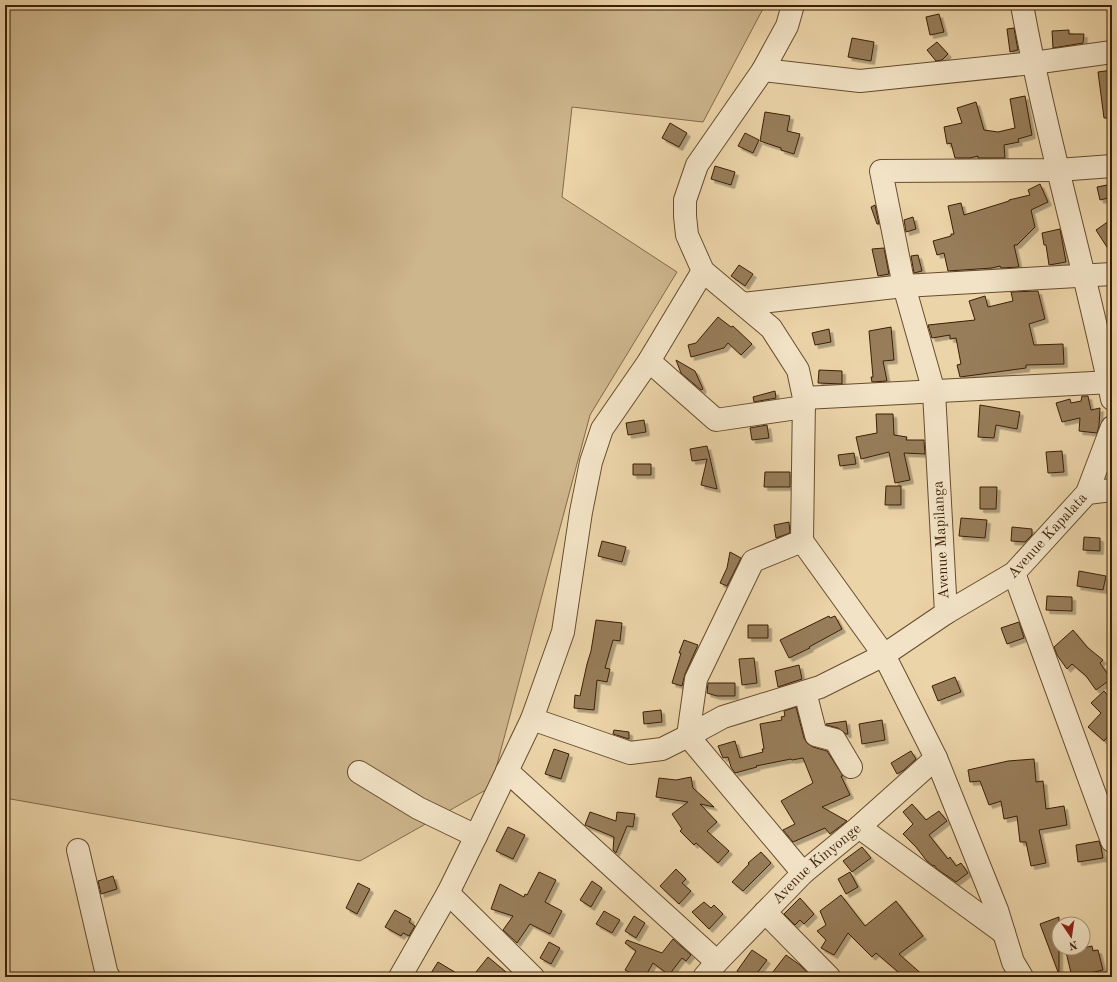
<svg xmlns="http://www.w3.org/2000/svg" width="1117" height="982" viewBox="0 0 1117 982" font-family="'Old Standard TT',serif">
	<style>
		.green { fill: #cdb58c; stroke: #846a48 }
		.building { fill: #977d5a; stroke: #3b1f05; filter: url(#shadow) }
		.lines { fill: none; stroke-linecap: round; stroke-linejoin: round }
		.minor-casing { stroke: #674c2e; stroke-width: 24 }
		.minor { stroke: #f2e3c6; stroke-width: 22 }
		.labels { text-anchor: middle; dominant-baseline: central; stroke-width: 3; stroke-linejoin: round; paint-order: stroke }
		.street-label { font-size: 15px; fill: #3b1f05; stroke: #f2e3c6 }
	</style>
	<defs>
		<filter id="shadow"><feDropShadow dx="3.5" dy="3.5" stdDeviation="0" flood-color="#0004"/></filter>
	</defs>
	<rect width="100%" height="100%" fill="#ebd4a8"/>
	<filter id="stains"><feTurbulence type="fractalNoise" baseFrequency=".005" numOctaves="4"/><feColorMatrix values="0 0 0 0 .2 0 0 0 0 .09 0 0 0 0 .02 0 0 0 .5 -.17"/></filter>
	<radialGradient id="worn" r=".72"><stop offset=".6" stop-color="#630" stop-opacity="0"/><stop offset="1" stop-color="#630" stop-opacity=".3"/></radialGradient>
	<path class="green" d="M5 5H765L703 122 572 107 562 197 677 272 590 415 491 787 360 861 5 798Z"/>
	<path class="building" d="M939 14 944 32 930 35 926 17Z
		M1014 28 1018 50 1010 52 1007 29Z
		M1069 30V34H1084L1083 43 1053 48 1052 31Z
		M852 38 874 42 871 61 848 57Z
		M937 42 948 54 942 60 936 61 927 50Z
		M1112 70V118H1104L1098 72Z
		M1025 96 1032 135 1018 139 1019 142 1004 145 1005 158H978V156L970 158H955L951 143 947 144 944 127 962 123 957 108 976 102 984 130 998 132 1015 128 1010 99Z
		M765 112 790 116 787 131 800 134 794 154 781 150V148L760 141Z
		M670 123 687 133 679 147 662 138Z
		M745 133 759 140 753 153 738 146Z
		M715 166 735 172 731 185 711 179Z
		M1040 184 1048 202 1031 210 1035 227 1017 245H1014L1019 267 1001 268 1000 266 992 268 948 271 944 253 937 255 933 241 951 236V234H954L948 206 961 203 964 215 1009 201V200L1030 195 1028 190Z
		M1112 184V197L1100 200 1097 187Z
		M875 205 879 224H877L871 207Z
		M913 217 916 229 906 232 904 220Z
		M1112 219V255L1096 230Z
		M1060 229 1066 262 1049 265 1046 245H1044L1042 233Z
		M884 248 889 274 878 276 872 249Z
		M918 255 922 271 914 273 911 256Z
		M739 265 753 274 745 286 731 276Z
		M1038 291 1045 319 1029 324 1034 345 1063 344 1064 364 1026 365V368L960 377 957 365 961 364 956 338 950 339V335L932 338 928 325 975 320 969 301 985 296 988 307 1013 301 1011 292Z
		M718 317 731 327 733 326 752 344 741 355 728 343 724 348 691 357 688 345 696 343Z
		M891 327 894 360 883 361 887 381 872 382 871 377H873L869 331Z
		M829 329 831 342 815 345 812 333Z
		M676 360 695 371 703 389 701 390 681 373Z
		M819 370 842 371V384L818 383Z
		M775 391 776 398 754 402 753 397Z
		M1082 396H1088L1091 410 1100 408 1099 426 1097 433 1079 431 1080 418 1062 422 1056 403 1070 399 1071 403 1081 401Z
		M980 405 1020 412 1017 429 996 425 994 438 978 437Z
		M876 414H893L894 435 907 437 906 440H924L925 454 904 453 910 480 895 483 889 452 861 459 856 437 877 433Z
		M644 420 646 432 628 435 626 423Z
		M767 425 769 438 752 440 750 428Z
		M707 446 710 458 717 489 701 485 707 459 692 461 690 449Z
		M1062 451 1064 472 1048 473 1046 452Z
		M854 453 856 464 840 466 838 455Z
		M633 464H651V475H633Z
		M765 472H790V487H764Z
		M886 486H901V505H885Z
		M980 487H997L996 509H980Z
		M961 518 987 520 985 538 959 536Z
		M789 522 790 533 776 538 774 525Z
		M1012 527 1032 529V535L1025 542 1011 541Z
		M1084 537 1100 538V551L1083 550Z
		M602 541 626 547 622 562 598 556Z
		M730 552 741 558 727 586 720 583 727 568Z
		M1079 571 1106 576 1103 590 1077 586Z
		M1047 596 1072 597V611L1046 610Z
		M829 616 830 618 835 616 842 629 809 647 810 648 789 658 780 640Z
		M596 620 622 623 620 641 613 640 605 668 610 669 607 682 597 680 594 710 574 708 575 695 580 696 587 664 591 651Z
		M1019 622 1024 638 1007 644 1001 628Z
		M748 625H768V638H748Z
		M1073 630 1087 647 1103 660 1100 663 1111 679 1096 690 1086 676 1072 664 1067 669 1057 655 1054 647Z
		M684 640 698 645 685 674 682 686 672 683 681 653H679Z
		M754 658 757 683 742 685 739 659Z
		M799 665 802 679 778 687 775 671Z
		M955 677 961 692 938 701 932 686Z
		M708 683H735V696H717L707 693Z
		M1104 691 1112 700V732L1104 741 1088 727 1101 713 1091 703Z
		M796 707 804 738 807 743 813 747 827 751 843 776H841L850 795 822 807 847 821 830 834 825 828 793 842 783 830 795 824 781 801 813 783 803 758 792 760 791 759 756 766 757 767 735 773 731 767 728 757 723 758 718 746 735 741 740 758 763 752 762 749H764L760 724 782 720 781 717 785 716 784 711Z
		M661 710 662 722 644 724 643 712Z
		M882 720 885 740 862 744 859 724Z
		M846 721 848 734H846L838 728 826 725V724Z
		M614 730 629 732V739L613 734Z
		M554 749 569 754 561 779 545 774Z
		M911 751 916 759 904 770 897 774 891 763Z
		M1034 759 1036 782 1043 781 1046 809 1064 806 1067 825 1039 830 1046 863 1031 866 1026 842H1020L1017 816 1004 819 1001 801 989 805 980 781 970 782 968 770 1008 761Z
		M691 777 693 788 714 807 700 804 717 822 707 831 729 851 718 863 696 843 694 845 680 831 682 829 672 814 688 802 656 797 659 778 676 780Z
		M912 804 926 820 939 811 947 821 929 835 948 859 950 857 956 866 961 863 968 873 956 882 937 869 934 865 933 866 926 860 916 847 903 834 913 824 903 812Z
		M590 812 616 821 617 812 635 814 633 827 627 826 616 853 613 850 614 837 585 825Z
		M508 827 525 835 513 859 496 851Z
		M1099 841 1101 847 1103 858 1078 862 1076 845Z
		M862 847 871 858 852 872 843 861Z
		M761 852 771 863 743 891 732 882 749 864 748 863Z
		M676 869 686 879 682 883 691 891 679 904 660 886Z
		M539 872 556 880 545 902 562 911 550 934 530 924 517 943 503 930 513 916 491 909 500 884 524 897 525 894 527 895Z
		M850 872 858 887 846 894 838 879Z
		M113 876 117 889 101 894 98 881Z
		M592 881 602 888 591 907 580 900Z
		M358 883 370 889 357 914 346 908Z
		M841 895 865 926 896 901 923 936 899 954 925 977H904L876 953 872 957 848 933 834 955 821 948 826 940 817 931 826 925 820 911Z
		M800 898 814 914 804 924 800 920 795 925 784 914Z
		M704 902 711 908 714 905 723 914 709 929 692 912Z
		M395 910 411 919 409 922 415 926 409 936 403 933 401 936 385 927Z
		M604 911 620 920 612 933 596 924Z
		M634 916 645 923 636 938 625 931Z
		M1059 917V972H1058L1040 924Z
		M673 939 691 955 686 961 682 958 669 975 653 963 645 977H638L625 970 636 951 625 943 627 940 662 953Z
		M549 942 560 948 551 964 540 958Z
		M1092 946 1093 951 1098 950 1103 970 1072 977 1066 952Z
		M752 950 767 960 754 977H745L737 971Z
		M786 955 800 965 811 977H769Z
		M488 957 512 977H472Z
		M438 962 463 977H438L431 973Z"/>
	<g class="lines">
		<defs>
			<g id="minor">
				<path d="M793 5 787 26 763 70 697 165 685 200V216L687 235 703 271 771 328 798 370 804 398 802 541 884 655 936 758 997 910 1013 962 1022 977"/>
				<path d="M1022 5C1046 137 1085 267 1112 399"/>
				<path d="M763 70 860 81 1033 63 1112 52"/>
				<path d="M743 304 904 286 1112 274"/>
				<path d="M649 361 716 420 804 407"/>
				<path d="M804 398 1112 382"/>
				<path d="M1087 493 1112 490"/>
				<path d="M802 541 753 561 696 679 688 736 803 873"/>
				<path d="M1014 573 1112 841"/>
				<path id="s1" d="M946 613 1014 573 1087 493 1112 427"/>
				<path d="M805 692 816 735 835 740 851 767"/>
				<path d="M532 719 630 753 662 749 688 736 723 717 820 687 884 655 946 613 934 392 904 286 881 171 1058 170 1112 166"/>
				<path d="M507 771 717 962"/>
				<path d="M359 772 418 808 476 836"/>
				<path d="M859 827 1004 933"/>
				<path d="M78 850 107 975 109 977"/>
				<path d="M448 893 533 977"/>
				<path d="M765 912 829 977"/>
				<path d="M400 977 448 893 476 836 532 719 563 632 581 512 591 462 602 429 649 361 703 271"/>
				<path id="s2" d="M704 977 717 962 803 873 859 827 936 758"/>
			</g>
		</defs>
		<use href="#minor" class="minor-casing"/>
		<use href="#minor" class="minor"/>
	</g>
	<g class="labels">
		<g class="street-label">
			<text stroke="none"><textPath href="#s1" startOffset="129">Avenue Kapalata</textPath></text>
			<text transform="translate(942 540) rotate(-93)">Avenue Mapilanga</text>
			<text stroke="none"><textPath href="#s2" startOffset="160">Avenue Kinyonge</textPath></text>
		</g>
	</g>
	<rect width="1117" height="982" fill="none" stroke="#ebd4a8" stroke-width="20"/>
	<rect x="6" y="6" width="1105" height="970" fill="none" stroke="#3b1f05" stroke-width="2"/>
	<rect x="10" y="10" width="1097" height="962" fill="none" stroke="#3b1f05"/>
	<g transform="translate(1071 936) rotate(167)"><circle r="19" fill="#f2e3c6" stroke="#a99579"/>
	<path d="M0-3L7 15L0 10L-7 15Z" fill="#8f2418"/>
	<text y="-6" font-size="11" font-weight="bold" text-anchor="middle" fill="#3b1f05">N</text>
	</g>
	<rect width="100%" height="100%" filter="url(#stains)"/>
	<rect width="100%" height="100%" fill="url(#worn)"/>
</svg>
